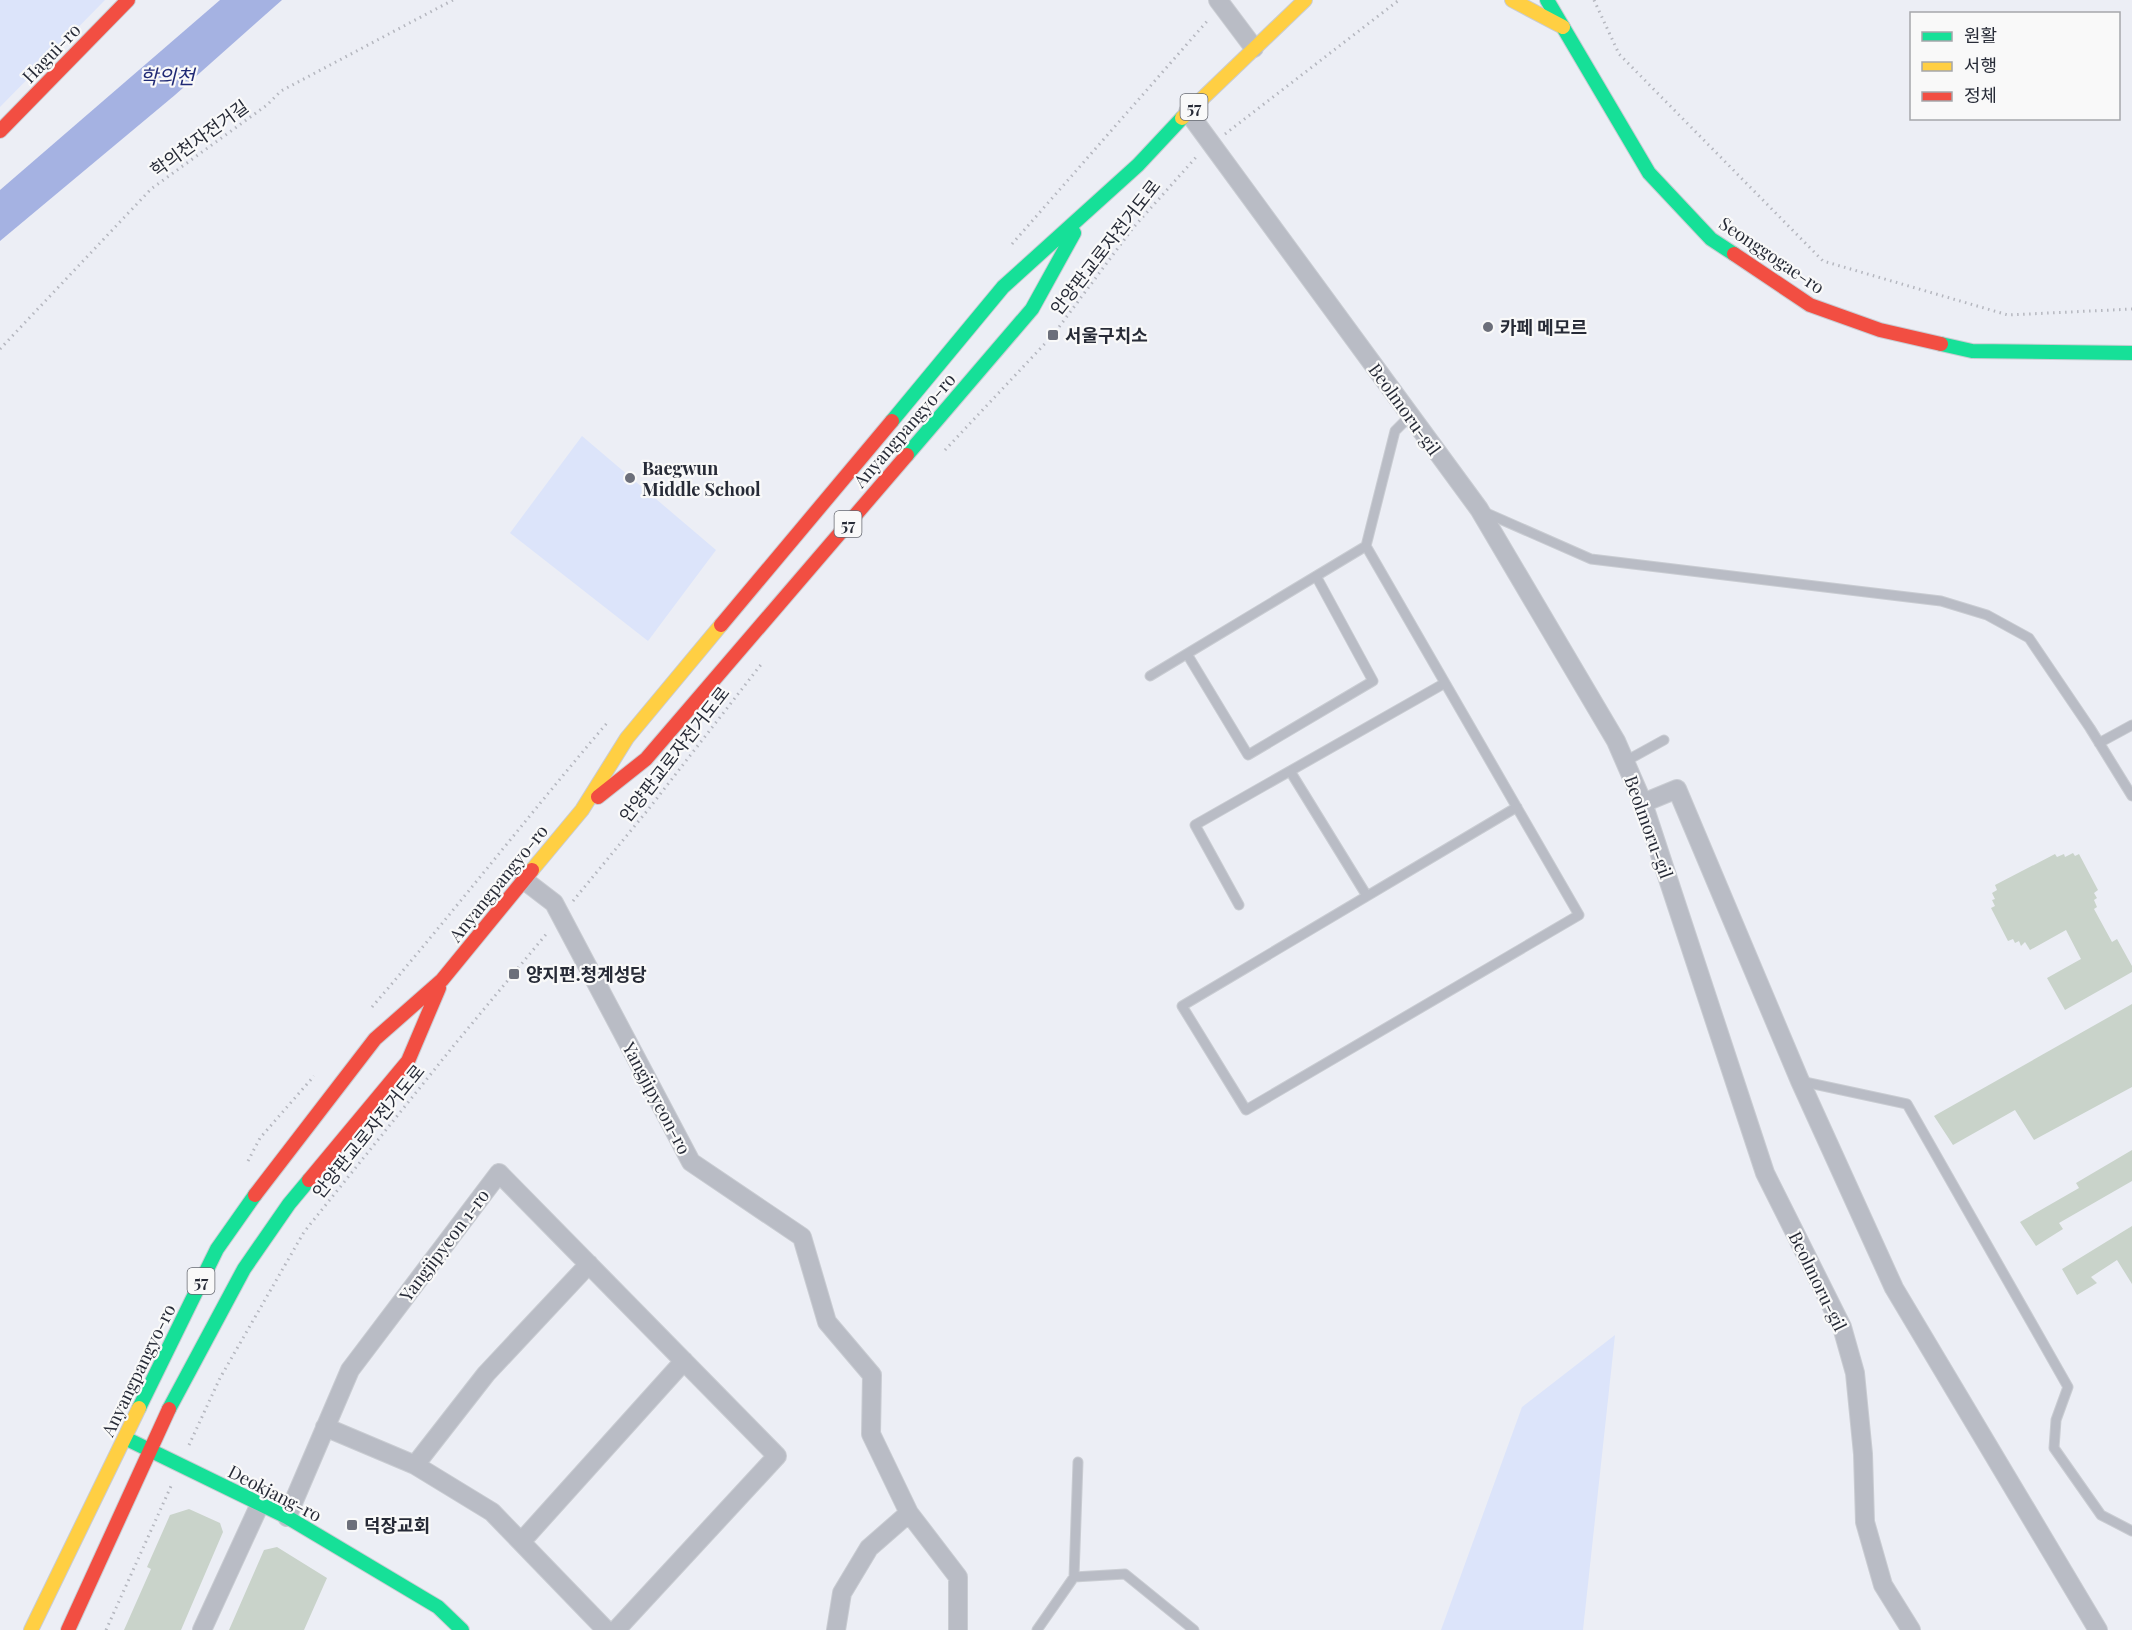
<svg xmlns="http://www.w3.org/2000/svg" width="2132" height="1630" viewBox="0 0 2132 1630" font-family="'Playfair Display','Noto Sans KR',serif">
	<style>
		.green { fill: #dce4fa }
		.water { fill: #a5b2e2 }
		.building { fill: #c9d3ca }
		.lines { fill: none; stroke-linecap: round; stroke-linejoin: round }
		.lane-casing { stroke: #c9ccd2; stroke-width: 11 }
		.street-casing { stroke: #c9ccd2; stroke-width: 20 }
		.fast-casing { stroke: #c9ccd2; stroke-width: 16 }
		.slow-casing { stroke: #c9ccd2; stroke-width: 16 }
		.jam-casing { stroke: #c9ccd2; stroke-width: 16 }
		.path { stroke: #b5b7bf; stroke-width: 3; stroke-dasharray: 1.5 4.5; stroke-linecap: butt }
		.lane { stroke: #b9bcc5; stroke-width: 9 }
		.street { stroke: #b9bcc5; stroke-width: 18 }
		.fast { stroke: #16e098; stroke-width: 14 }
		.slow { stroke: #ffcf43; stroke-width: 14 }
		.jam { stroke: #f24e42; stroke-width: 14 }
		.poi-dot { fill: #6c6f7a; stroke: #f9f9f9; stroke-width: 2 }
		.labels { text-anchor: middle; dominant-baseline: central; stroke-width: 4.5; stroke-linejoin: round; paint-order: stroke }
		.shield { fill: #f9f9f9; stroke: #666971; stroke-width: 1.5 }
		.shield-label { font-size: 16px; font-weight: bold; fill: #272b37 }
		.street-label { font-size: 18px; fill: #272b37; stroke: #f9f9f9 }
		.poi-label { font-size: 18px; font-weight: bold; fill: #272b37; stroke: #f9f9f9; text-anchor: start }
		.water-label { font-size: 20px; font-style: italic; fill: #202a75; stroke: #f9f9f9 }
	</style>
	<rect width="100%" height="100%" fill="#eceef5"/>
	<path class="green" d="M0 0H105L0 107Z
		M582 436 716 550 648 641 510 533Z
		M1615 1335 1583 1630H1441L1522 1407Z"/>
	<path class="water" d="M220 0H282L175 95 0 241V190Z"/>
	<path class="building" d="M2073 853 2075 856 2079 854 2098 890 2094 893 2097 898 2094 900 2097 907 2094 909 2112 942 2117 939 2132 966V972L2065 1010 2047 978 2081 959 2066 930 2030 950 2025 942 2021 946 2019 941 2015 943 2013 939 2008 941 1991 908 1995 906 1992 900 1995 899 1992 893 1997 890 1995 885 2055 854 2057 857 2064 854 2065 857Z
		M2132 1004V1087L2034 1140 2015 1110 1953 1145 1934 1116Z
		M2132 1150V1181L2059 1223 2063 1229 2036 1246 2020 1222 2079 1188 2076 1183Z
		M2132 1226V1284L2117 1260 2091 1277 2097 1283 2077 1295 2062 1269Z
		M189 1509 220 1523 223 1532 181 1630H124L151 1569 147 1567 170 1515Z
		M277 1547 327 1578 304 1630H229L264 1550Z"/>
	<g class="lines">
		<defs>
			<path id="lane" d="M1484 512 1591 559 1941 601 1987 615 2029 638 2090 728 2132 796
				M1366 546 1579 915 1246 1110 1182 1006 1517 807
				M1187 654 1248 755 1373 681 1316 576
				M1150 676 1366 546 1395 431 1410 416
				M2099 743 2132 725
				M1624 762 1664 740
				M1290 771 1367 896
				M1239 905 1195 825 1445 683
				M1800 1081 1907 1104 2068 1387 2056 1420 2054 1448 2101 1515 2132 1531
				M1074 1577 1125 1574 1194 1630
				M1037 1630 1074 1577 1078 1462"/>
			<path id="street" d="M1218 0 1254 48
				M1188 112 1479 509 1616 741 1643 803 1765 1173 1842 1327 1855 1373 1863 1454 1865 1522 1883 1585 1911 1630
				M1643 803 1677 789 1800 1081 1894 1288 2098 1630
				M524 880 554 903 691 1162 802 1237 827 1322 872 1375 871 1434 909 1513 869 1548 842 1593 836 1630
				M325 1427 415 1465 492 1512 606 1630
				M415 1465 486 1374 589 1264
				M909 1513 958 1577V1630
				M287 1517 350 1370 499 1173 777 1456 616 1630
				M521 1542 684 1361
				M202 1630 260 1504"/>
			<path id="fast" d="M1547 0 1649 173 1711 239 1734 254
				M1941 344 1972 351 2132 353
				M892 421 1003 287 1138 165 1182 118
				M907 455 1032 309 1074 233
				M139 1408 217 1249 255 1195
				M169 1409 244 1269 289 1204 309 1180
				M131 1441 287 1517 438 1607 462 1630"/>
			<path id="slow" d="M1512 0 1563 27
				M1182 118 1305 0
				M532 870 582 810 627 738 721 625
				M31 1630 139 1408"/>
			<path id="jam" d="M0 131 128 0
				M1734 254 1810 305 1880 330 1941 344
				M721 625 892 421
				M598 797 646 759 907 455
				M309 1180 408 1061 439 988
				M255 1195 375 1039 442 980 532 870
				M68 1630 169 1409"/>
		</defs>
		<use href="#lane" class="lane-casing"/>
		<use href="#street" class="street-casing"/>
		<use href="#fast" class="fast-casing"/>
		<use href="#slow" class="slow-casing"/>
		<use href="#jam" class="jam-casing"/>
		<path class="path" d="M1594 0 1619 54 1823 261 2008 315 2132 309
			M1225 134 1399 0
			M1012 244 1209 19
			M0 349 151 189 267 105 281 91 453 0
			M945 450 1053 335 1133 228 1198 155
			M573 901 647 811 763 662
			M372 1007C452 914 527 817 607 723
			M248 1161 260 1138 314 1076
			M189 1445 220 1378 304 1232 455 1044 548 932
			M106 1630 172 1484"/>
		<use href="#lane" class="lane"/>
		<use href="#street" class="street"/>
		<use href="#fast" class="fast"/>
		<use href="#slow" class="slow"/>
		<use href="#jam" class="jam"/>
	</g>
	<g class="poi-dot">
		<circle cx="1488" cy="327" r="6"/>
		<rect x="1047" y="329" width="12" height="12" rx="3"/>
		<circle cx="630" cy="478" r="6"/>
		<rect x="508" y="968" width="12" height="12" rx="3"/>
		<rect x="346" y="1519" width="12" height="12" rx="3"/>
	</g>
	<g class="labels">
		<g class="shield">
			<rect x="1180.5" y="94" width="27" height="26" rx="4.5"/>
			<rect x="834.5" y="511" width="27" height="26" rx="4.5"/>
			<rect x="187.5" y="1268" width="27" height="26" rx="4.5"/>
		</g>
		<g class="shield-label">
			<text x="1194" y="107">57</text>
			<text x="848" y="524">57</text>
			<text x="201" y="1281">57</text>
		</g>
		<g class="street-label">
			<text transform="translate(51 53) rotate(-46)">Hagui-ro</text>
			<text transform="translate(199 138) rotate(-36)">학의천자전거길</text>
			<text transform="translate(1105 247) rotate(-52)">안양판교로자전거도로</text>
			<text transform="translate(1772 255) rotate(34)">Seonggogae-ro</text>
			<text transform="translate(1405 409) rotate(54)">Beolmoru-gil</text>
			<text transform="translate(904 430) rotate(-49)">Anyangpangyo-ro</text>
			<text transform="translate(674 754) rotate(-52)">안양판교로자전거도로</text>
			<text transform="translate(1649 827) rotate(70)">Beolmoru-gil</text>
			<text transform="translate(498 883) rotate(-51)">Anyangpangyo-ro</text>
			<text transform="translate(657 1098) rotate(62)">Yangjipyeon-ro</text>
			<text transform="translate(368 1131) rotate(-51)">안양판교로자전거도로</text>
			<text transform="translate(444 1245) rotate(-53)">Yangjipyeon 1-ro</text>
			<text transform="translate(1818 1281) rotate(64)">Beolmoru-gil</text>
			<text transform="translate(138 1370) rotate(-64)">Anyangpangyo-ro</text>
			<text transform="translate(275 1493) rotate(27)">Deokjang-ro</text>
		</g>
		<g class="poi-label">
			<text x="1500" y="327">카페 메모르</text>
			<text x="1065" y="335">서울구치소</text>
			<text x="642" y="468">Baegwun<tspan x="642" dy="21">Middle School</tspan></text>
			<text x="526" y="974">양지편.청계성당</text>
			<text x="364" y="1525">덕장교회</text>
		</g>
		<g class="water-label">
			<text x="167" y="75">학의천</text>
		</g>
	</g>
	<rect x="1910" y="12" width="210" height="108" fill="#f9f9f9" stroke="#a5a7ab" stroke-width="1.5"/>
	<rect x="1922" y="32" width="30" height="9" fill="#16e098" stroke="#a5a7ab" stroke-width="1.5"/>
	<text x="1964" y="42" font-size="18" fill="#272b37">원활</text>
	<rect x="1922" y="62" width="30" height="9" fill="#ffcf43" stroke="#a5a7ab" stroke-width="1.5"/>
	<text x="1964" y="72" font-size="18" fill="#272b37">서행</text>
	<rect x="1922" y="92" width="30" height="9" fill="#f24e42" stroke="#a5a7ab" stroke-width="1.5"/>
	<text x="1964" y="102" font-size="18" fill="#272b37">정체</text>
</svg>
